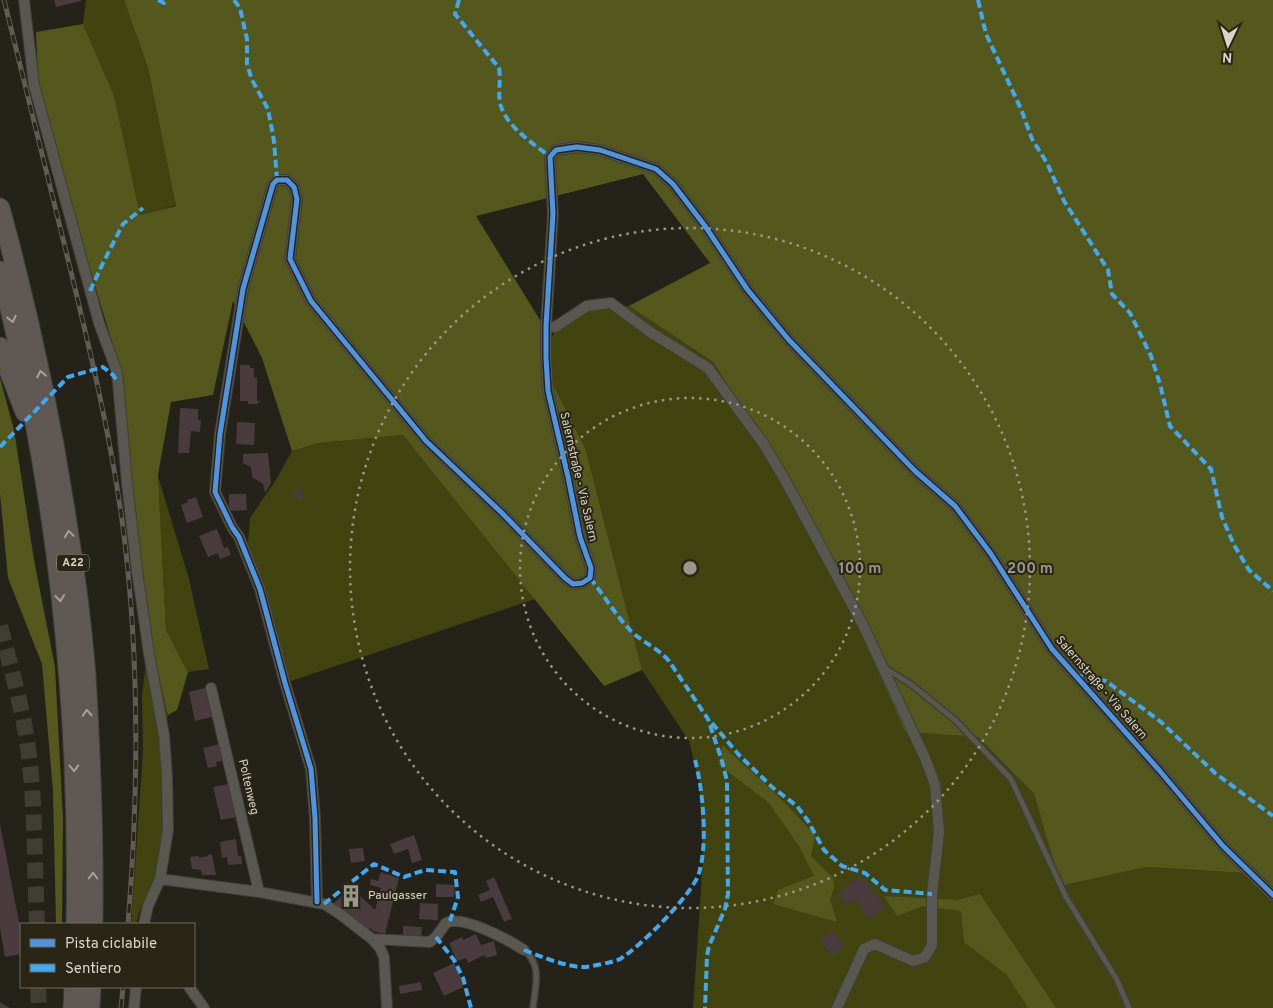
<svg xmlns="http://www.w3.org/2000/svg" width="1273" height="1008" viewBox="0 0 1273 1008" font-family="Overpass,sans-serif">
	<style>
		.green { fill: #41440e }
		.forest { fill: #54581d }
		.building { fill: #4a3b3e }
		.lines { fill: none; stroke-linecap: round; stroke-linejoin: round }
		.primary-tunnel { stroke: #403d34; stroke-width: 16; stroke-dasharray: 16 8; stroke-linecap: butt }
		.lane-casing { stroke: #413f38; stroke-width: 8 }
		.street-casing { stroke: #413f38; stroke-width: 12 }
		.highway-casing { stroke: #413f38; stroke-width: 21 }
		.lane { stroke: #59574f; stroke-width: 5 }
		.street { stroke: #59574f; stroke-width: 10 }
		.highway { stroke: #605852; stroke-width: 19 }
		.rail-casing { stroke: #5e5c55; stroke-width: 5 }
		.rail { stroke: #2a2514; stroke-width: 3; stroke-dasharray: 9; stroke-linecap: butt }
		.quiet { stroke: #3fa9f5; stroke-width: 4; stroke-dasharray: 8 4; stroke-linecap: butt }
		.cycleway-casing { stroke: #2a2514; stroke-width: 8 }
		.cycleway { stroke: #4d94e3; stroke-width: 5 }
		.oneway { stroke: #a7a29a }
		.ring { fill: none; stroke: #99968c; stroke-width: 2.5; stroke-dasharray: 2.5 5 }
		.labels { text-anchor: middle; dominant-baseline: central; stroke-width: 4; stroke-linejoin: round; paint-order: stroke }
		.shield { fill: #2a2514; stroke: #a3a093; stroke-width: 1 }
		.shield-label { font-size: 11px; font-weight: bold; fill: #d7d4ca }
		.street-label { font-size: 12px; fill: #d7d4ca; stroke: #2a2514 }
		.poi-label { font-size: 12px; fill: #d7d4ca; stroke: #2a2514; text-anchor: start }
		.centre { fill: #99968c; stroke: #2a2514; stroke-width: 2.5 }
		.ring-label { font-size: 15px; text-anchor: middle; font-weight: bold; fill: #99968c; stroke: #2a2514; stroke-width: 4; stroke-linejoin: round; paint-order: stroke }
	</style>
	<rect width="100%" height="100%" fill="#252219"/>
	<path class="green" d="M86 0H124L148 68 176 205 140 216 114 95 83 24Z
		M629 306 713 362 797 493 905 732 978 737 1034 794 1062 886 1147 867 1244 873 1273 892V1008H693L703 859 699 781 689 741 642 670 586 450 553 384 551 338 559 325 584 310Z
		M403 435 535 599 285 683 247 557 250 518 276 480 292 451 319 443Z
		M158 476 189 579 209 669 188 672 166 630Z
		M149 636 168 715 164 735 167 777 160 879 142 905 136 924H131L143 753 142 696Z"/>
	<path class="forest" d="M124 0H1273V892L1244 873 1147 867 1061 886 1034 794 978 737 905 732 797 493 713 362 629 306 710 263 643 174 476 216 551 338 553 384 586 450 642 670 604 686 403 435 319 443 292 451 262 358 233 301 213 395 171 402 158 475 166 630 188 672 177 710 168 715 149 636 128 471 122 375 39 100 36 32 83 24 114 95 140 215 176 206 148 68Z
		M0 378 14 430 34 560 55 667 63 819 62 924H56L53 791 42 664 8 578 0 493Z
		M722 745 774 792 815 835 811 856 833 878 834 888 830 899 837 922 773 904 778 890 814 876 799 846 768 802 719 765Z
		M980 894 1056 1008H1028L1007 975 964 942 961 911 923 906 897 916 884 896 957 900Z"/>
	<path class="building" d="M54 0H81V1L56 7Z
		M240 365H250V368H254V378L257 377V401H261L257 404H248V401H240Z
		M180 408 198 409V420H201L200 432 191 431 189 453H178Z
		M237 422 255 423 254 445 236 444Z
		M268 453 271 483 265 493 263 484 252 477 251 467 243 463V454Z
		M298 487 305 497 298 501 292 491Z
		M229 494H246L247 510 229 511Z
		M196 497 203 517 187 523 181 505 188 502 187 500Z
		M217 529 224 548 228 547 231 555 220 559 218 553 208 557 199 536Z
		M205 688 212 717 195 721 189 692Z
		M220 744 223 761 216 762 217 766 208 768 203 748Z
		M228 784 236 817 221 820 213 787Z
		M0 824 21 932V954L5 957 0 928Z
		M414 835 422 860 412 863 408 849 394 854 390 844Z
		M236 839 238 856H241L242 864 228 865 227 857 222 858 220 842Z
		M363 848 365 861 351 863 349 849Z
		M212 854 216 875H202L201 870 192 869 190 857 199 856V858L208 856V855Z
		M381 872 399 878 385 934 373 931 370 928 369 930 333 904 351 887 375 910 381 888 370 885 371 879 378 881Z
		M861 875 885 907 869 920 855 899 846 905 837 894Z
		M494 877 512 919 504 922 493 897 481 902 478 895 490 890 486 881Z
		M436 884 455 885 454 897H436Z
		M420 903 438 904V920L419 919Z
		M403 926 422 927 421 939 403 938Z
		M833 931 844 947 831 956 820 940Z
		M476 934 481 945 494 941 497 955 486 958 484 955 468 963 466 958 457 961 449 943 462 937 463 940Z
		M454 963 461 978 463 987 444 996 433 973Z
		M421 982 422 990 400 994 399 986Z
		M0 1002 10 1008H0Z"/>
	<g class="lines">
		<path class="primary-tunnel" d="M0 626C10 664 21 702 27 741 36 801 34 864 37 924
			M38 987 39 1008"/>
		<defs>
			<path id="lane" d="M885 668 912 685 955 720 1011 779 1066 897 1117 980 1129 1008
				M524 950C543 966 535 986 533 1008"/>
			<path id="street" d="M24 0 34 85 99 323 117 372 127 483 137 571 149 654 164 735 167 777 168 830 160 879 148 906 144 924
				M546 326 555 327 587 306 611 303 650 332 708 368 763 443 784 478 863 625 925 758 935 785 939 832 932 894V945L925 957 913 961 875 944 864 949 837 1008
				M211 688 259 892
				M160 879 259 892 324 904 340 914 372 939 380 948 384 957 387 1008
				M317 902 315 818 311 769 285 683 260 589 239 537 232 527 215 492 220 434 243 289 273 184 277 180H287L294 187 297 199 290 259 311 301 426 441 502 513 565 578 573 584 582 583 590 578 591 568 580 537 568 477 548 391 546 358V326L553 214 550 157 556 150 577 147 600 150 656 169 673 184 705 226 747 289 789 340 915 471 955 506 991 554 1052 649 1159 770 1223 846 1273 895
				M372 939 430 942 436 937 446 923C462 914 510 941 524 950
				M189 987 204 1008
				M134 1008 136 987"/>
			<path id="highway" d="M0 208C29 314 52 421 68 529 76 578 82 626 86 675 91 758 94 841 93 924
				M0 271C57 481 80 707 76 924
				M0 347 25 412
				M73 1008 74 987
				M90 1008 91 987"/>
		</defs>
		<use href="#lane" class="lane-casing"/>
		<use href="#street" class="street-casing"/>
		<use href="#highway" class="highway-casing"/>
		<use href="#lane" class="lane"/>
		<use href="#street" class="street"/>
		<use href="#highway" class="highway"/>
		<defs>
			<path id="rail" d="M4 0C24 81 44 162 64 243 86 334 109 426 122 520 140 654 139 789 128 924
				M121 1008 123 987"/>
		</defs>
		<use href="#rail" class="rail-casing"/>
		<use href="#rail" class="rail"/>
		<path class="quiet" d="M158 0 164 3 168 0
			M234 0 240 8 247 39V64L252 80 268 109 274 141 277 180
			M459 0 455 14 499 68C501 80 498 91 500 103 506 127 532 142 550 157
			M978 0 986 34 1021 109 1032 139 1047 163 1064 201 1108 270 1112 294 1130 313 1151 356 1160 384 1170 426 1211 469 1222 517 1234 545 1249 570 1273 591
			M90 291 103 263 123 224 143 208
			M0 447 68 377 103 367 113 375 118 382
			M590 578C603 594 615 614 629 629 641 642 657 647 669 661L708 719 722 761 727 781 728 894 725 909 709 946 707 956 705 1008
			M1075 675 1106 681 1161 722 1215 773 1273 816
			M712 723 739 755 772 787 797 806 808 821 824 850 842 866 865 873 885 890 932 894
			M324 904 374 864 404 877 425 870 455 872 458 897 450 921
			M436 937 454 960 463 978 471 1008
			M524 950C540 956 566 967 583 967 590 967 614 962 620 959 639 948 693 894 699 873 708 844 703 789 695 760"/>
		<defs>
			<path id="cycleway" d="M317 902 315 818 311 769 285 683 260 589 239 537 232 527 215 492 220 434 243 289 273 184 277 180H287L294 187 297 199 290 259 311 301 426 441 502 513 565 578 573 584 582 583 590 578 591 568 580 537 568 477 548 391 546 358V326L553 214 550 157 556 150 577 147 600 150 656 169 673 184 705 226 747 289 789 340 915 471 955 506 991 554 1052 649 1159 770 1223 846 1273 895"/>
		</defs>
		<use href="#cycleway" class="cycleway-casing"/>
		<use href="#cycleway" class="cycleway"/>
	</g>
	<defs><path id="oneway-chevron" d="M-2-3.5L2.5 0L-2 3.5" fill="none" stroke-width="1.6" stroke-linecap="round" stroke-linejoin="round" transform="scale(1.25)"/></defs>
	<g class="oneway">
		<use href="#oneway-chevron" transform="translate(12 319) rotate(77)"/>
		<use href="#oneway-chevron" transform="translate(41 374) rotate(-102)"/>
		<use href="#oneway-chevron" transform="translate(69 534) rotate(-98)"/>
		<use href="#oneway-chevron" transform="translate(60 598) rotate(84)"/>
		<use href="#oneway-chevron" transform="translate(87 713) rotate(-93)"/>
		<use href="#oneway-chevron" transform="translate(74 768) rotate(88)"/>
		<use href="#oneway-chevron" transform="translate(93 876) rotate(-90)"/>
	</g>
	<g class="ring">
		<circle cx="690" cy="568" r="170"/>
		<circle cx="690" cy="568" r="340"/>
	</g>
	<defs>
		<symbol id="building-bare" viewBox="-9 -9 18 18"><path d="M-4-6H4V6H1V3H-1V6H-4ZM-2.5-4.3h1.7v1.8h-1.7ZM.8-4.3h1.7v1.8H.8ZM-2.5-1h1.7V.8h-1.7ZM.8-1h1.7V.8H.8Z" fill="#99968c" stroke="#2a2514" stroke-width="2.5" paint-order="stroke"/></symbol>
	</defs>
	<g fill-rule="evenodd">
		<use href="#building-bare" x="335" y="880" width="32" height="32"/>
	</g>
	<g class="labels">
		<rect class="shield" x="57" y="554.5" width="32" height="17" rx="4"/>
		<g class="shield-label">
			<text x="73" y="563">A22</text>
		</g>
		<g class="street-label">
			<text transform="translate(578 477) rotate(77)">Salernstraße - Via Salern</text>
			<text transform="translate(1101 688) rotate(49)">Salernstraße - Via Salern</text>
			<text transform="translate(248 787) rotate(77)">Poltenweg</text>
		</g>
		<g class="poi-label">
			<text x="368" y="896">Paulgasser</text>
		</g>
	</g>
	<circle cx="690" cy="568" r="8" class="centre"/>
	<g class="ring-label">
		<text x="860" y="573">100 m</text>
		<text x="1030" y="573">200 m</text>
	</g>
	<rect x="20" y="923" width="175" height="65" fill="#2a2514" stroke="#6f6b5d"/>
	<rect x="30" y="939" width="25" height="8" fill="#4d94e3" stroke="#6f6b5d"/>
	<text x="65" y="948" font-size="15" fill="#d7d4ca">Pista ciclabile</text>
	<rect x="30" y="964" width="25" height="8" fill="#3fa9f5" stroke="#6f6b5d"/>
	<text x="65" y="973" font-size="15" fill="#d7d4ca">Sentiero</text>
	<g transform="translate(1228 45) rotate(184)" stroke="#2a2514" stroke-width="4" paint-order="stroke">
	<path d="M0-4L9 19L0 12L-9 19Z" fill="#d7d4ca"/>
	<text y="-8" font-size="14" font-weight="bold" text-anchor="middle" fill="#d7d4ca">N</text>
	</g>
</svg>
